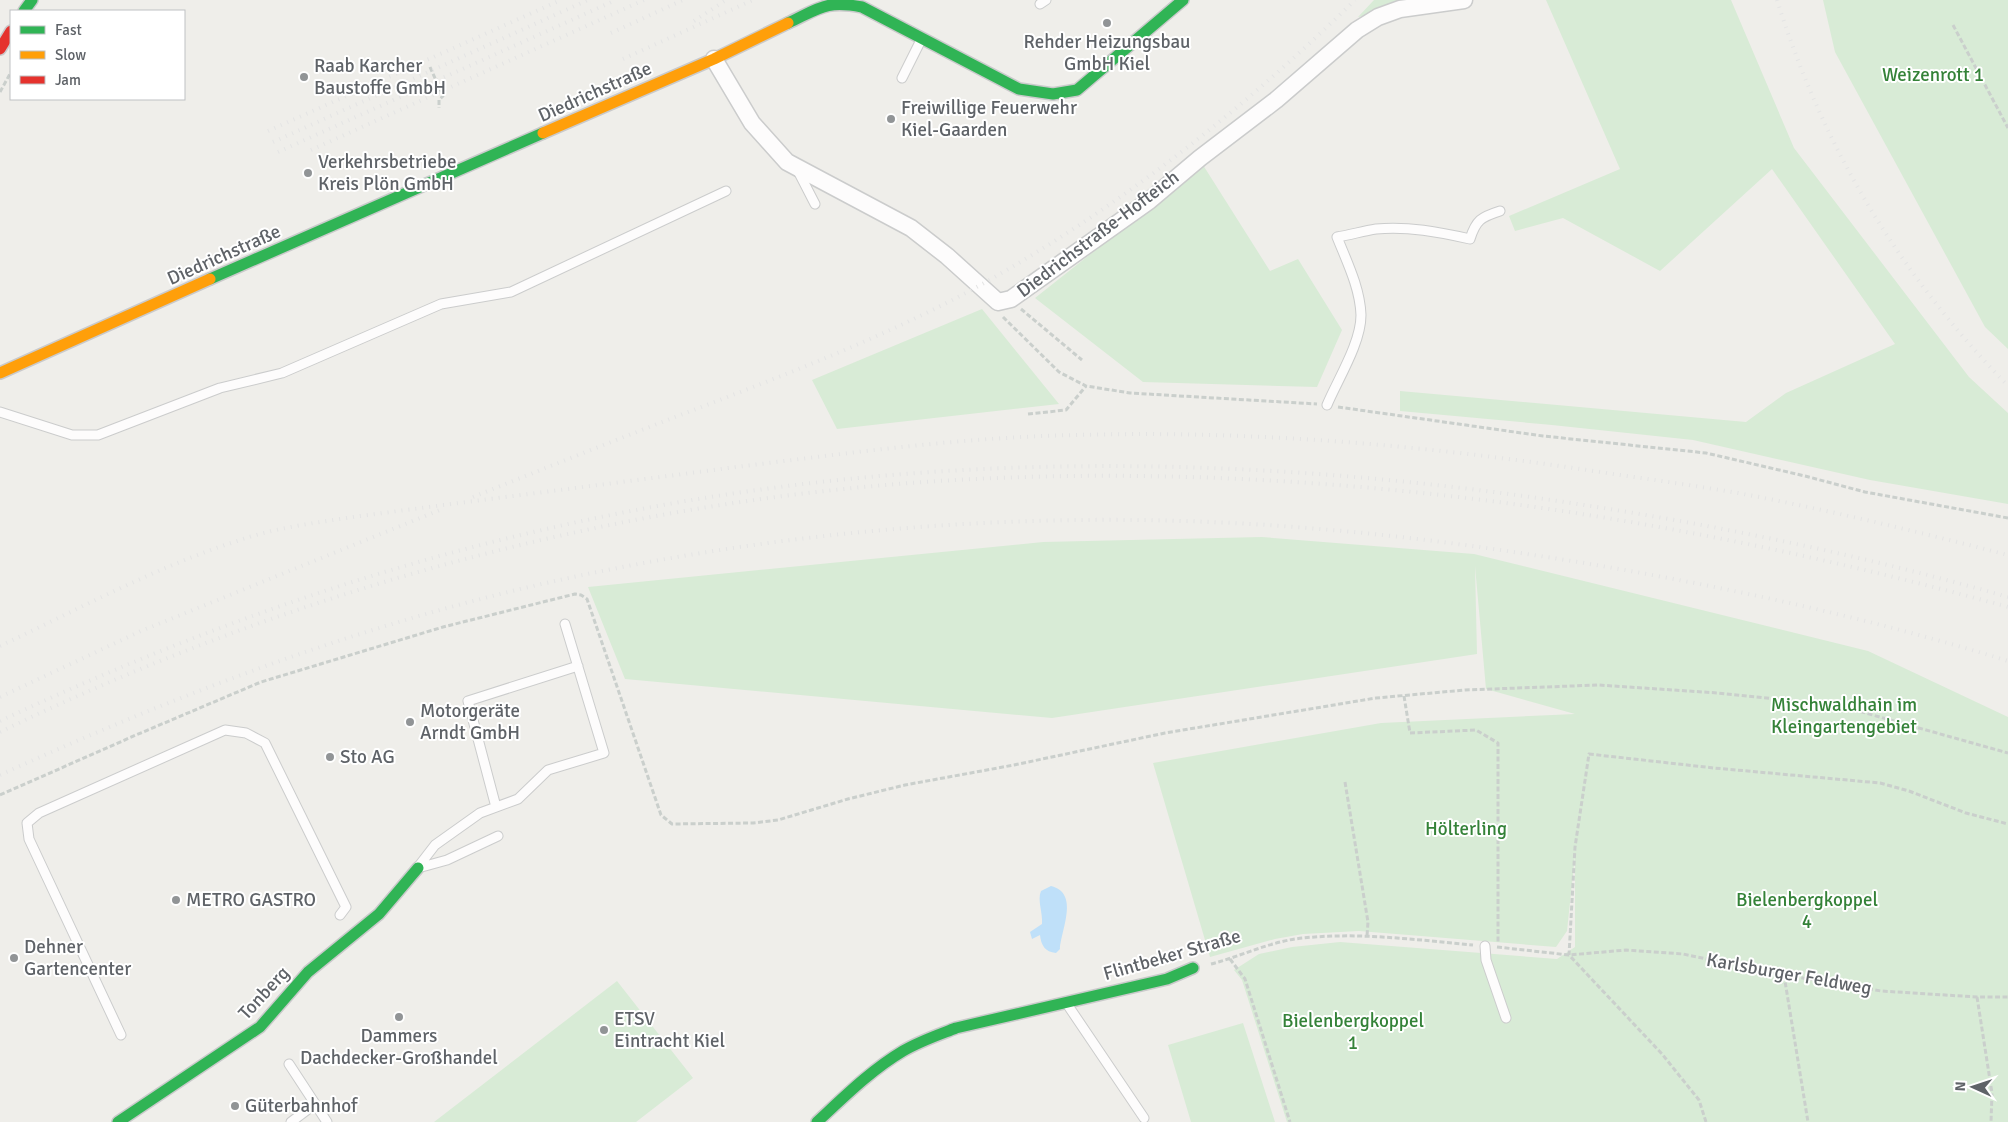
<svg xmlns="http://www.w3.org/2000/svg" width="2008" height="1122" viewBox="0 0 2008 1122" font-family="Signika,sans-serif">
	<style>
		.green { fill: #d8ebd6 }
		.water { fill: #bfe0f9 }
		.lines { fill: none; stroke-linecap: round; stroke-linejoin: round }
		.lane-casing { stroke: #cbcccc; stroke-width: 11 }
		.street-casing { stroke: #cbcccc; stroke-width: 19 }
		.fast-casing { stroke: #cacacb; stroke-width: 14 }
		.slow-casing { stroke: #cacacb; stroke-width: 14 }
		.jam-casing { stroke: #cacacb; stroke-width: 14 }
		.path { stroke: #cacfcc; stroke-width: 3; stroke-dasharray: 5 2.5; stroke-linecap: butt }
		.lane { stroke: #fdfcfc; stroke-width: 9 }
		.street { stroke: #fdfcfc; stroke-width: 16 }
		.fast { stroke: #30b455; stroke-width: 11 }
		.slow { stroke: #ff9f0a; stroke-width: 11 }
		.jam { stroke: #e5322d; stroke-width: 11 }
		.rail { stroke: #e4e4e4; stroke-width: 4; stroke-dasharray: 1 6; stroke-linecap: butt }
		.poi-dot { fill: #919496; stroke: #fff; stroke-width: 2 }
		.labels { text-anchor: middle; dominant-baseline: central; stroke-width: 4; stroke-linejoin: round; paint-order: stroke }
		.poi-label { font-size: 19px; fill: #5f6368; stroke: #fff; text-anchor: start }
		.park-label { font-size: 19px; fill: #348238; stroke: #fff }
		.street-label { font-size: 19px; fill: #5f6368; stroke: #fff }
	</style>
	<rect width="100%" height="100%" fill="#efeeea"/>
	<path class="green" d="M1374 0H1464L1358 17Z
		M1546 0H1731L1794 148 1969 377 2008 413V504L1870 480 1693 440 1552 425 1400 411V391L1746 422 1786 393 1895 344 1772 169 1660 271 1563 218 1515 231 1509 216 1620 169Z
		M1823 0H2008V349L1985 327 1835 52Z
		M1203 165 1270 271 1298 259 1342 330 1317 387 1143 382 1035 298Z
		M982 309 1059 404 837 429 812 380Z
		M1262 537 1474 554 1868 651 2008 717V1122H1287L1242 980 1234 970 1259 954 1292 947 1340 942 1557 959 1575 947V855L1567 931 1556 947 1359 931 1303 934 1275 939 1210 957 1153 763 1381 723 1575 714 1486 689 1475 566 1477 654 1052 718 625 679 588 587 1043 542Z
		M617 981 693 1078 636 1122H434Z
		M1243 1023 1275 1122H1191L1168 1045Z"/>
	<path class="water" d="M1051 886C1080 893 1061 930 1060 949L1056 953C1045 952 1041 945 1040 935L1032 939 1030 932 1042 924C1043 913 1037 900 1041 891Z"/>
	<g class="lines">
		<defs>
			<path id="lane" d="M1040 4 1046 0
				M902 78 922 38
				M798 171 815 204
				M1327 405C1338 379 1361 343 1361 315 1360 288 1347 262 1337 237 1350 235 1363 231 1376 229 1408 226 1439 232 1470 239 1476 220 1481 217 1500 211
				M0 412 72 435H98L220 388 282 373 441 304 511 292 726 191
				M496 807 468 701 578 666
				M418 867 435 845 480 813 518 799 548 770 604 753 565 624
				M418 868 447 860 498 836
				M1485 946 1486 960 1506 1018
				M1067 1004 1144 1118
				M121 1035 29 839 27 823 39 813 225 730 246 733 265 743 346 907 340 915
				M289 1064 327 1122
				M291 1122 315 1104"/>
			<path id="street" d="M714 59 752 123 787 162 911 228 947 256 998 302 1011 299 1149 201 1200 158 1276 100 1357 30 1378 17 1400 9 1464 0"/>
			<path id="fast" d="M24 11 32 0
				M788 23C820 8 826 0 862 7L1019 89 1053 94 1077 90 1183 0
				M210 279 543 133
				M118 1122 260 1027 308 972 379 914 418 868
				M817 1122C844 1097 871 1070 903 1051 920 1041 938 1035 956 1028L1167 979 1193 968"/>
			<path id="slow" d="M543 133 714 59 788 23
				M0 373 210 279"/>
			<path id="jam" d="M0 49 11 31"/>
		</defs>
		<use href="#lane" class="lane-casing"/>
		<use href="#street" class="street-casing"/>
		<use href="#fast" class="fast-casing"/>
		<use href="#slow" class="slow-casing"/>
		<use href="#jam" class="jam-casing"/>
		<path class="path" d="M1953 25 2008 128
			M430 67 443 96 439 100V108
			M0 92 11 72
			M1021 309 1082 360
			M1003 317 1059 372 1086 386 1130 393 1317 404
			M1338 407 1543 436 1706 453 1805 476 1865 492 2008 518
			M1028 414 1066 410 1086 386
			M1404 696 1410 733 1476 730 1498 743V944
			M1345 782 1368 922 1367 936
			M0 795 136 735 261 682 443 627 575 594 581 595 587 599 661 815 672 824 753 823 778 820 848 799 905 785 1014 765 1165 733 1376 698 1465 690 1598 685 1718 693 1837 705 2008 753
			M1497 947 1569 955 1626 950 1683 954 1784 975 1881 991 1977 997H2008
			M1230 959 1245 979 1290 1122
			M1211 964C1242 956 1271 941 1303 938 1360 932 1417 940 1473 945
			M1784 975 1808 1122
			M1977 997 1992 1093 1991 1122
			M1706 1122 1699 1100 1662 1054 1569 955 1575 847 1589 754 1714 768 1880 783 1909 791 1966 813 2008 824"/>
		<use href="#lane" class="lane"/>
		<use href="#street" class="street"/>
		<use href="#fast" class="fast"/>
		<use href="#slow" class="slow"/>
		<use href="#jam" class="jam"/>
		<path class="rail" d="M1777 0C1824 150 1899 273 2008 386
			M694 21 726 0
			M611 33 683 0
			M623 59 753 0
			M268 131 561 0
			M273 142 588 0
			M311 150 644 0
			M278 152 616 0
			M473 497C543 469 613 441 683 414 777 378 872 342 962 295 1106 218 1239 114 1355 0
			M0 646C77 610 156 567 237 541 274 528 314 523 353 517 480 500 608 484 736 467 850 453 963 437 1078 435 1259 430 1435 446 1613 474 1655 480 1697 486 1738 493 1829 510 1919 532 2008 555
			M0 697 141 631 440 510
			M0 721C169 642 344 577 525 534 878 449 1227 449 1584 505 1727 527 1869 557 2008 597
			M0 732C304 585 638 495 975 479 1323 462 1673 514 2008 607
			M0 775C176 695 357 626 546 583 795 527 1053 507 1307 528 1400 535 1492 548 1584 563 1727 587 1870 618 2008 661"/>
	</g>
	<g class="poi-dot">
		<circle cx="1107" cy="23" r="5"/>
		<circle cx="304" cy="77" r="5"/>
		<circle cx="891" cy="119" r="5"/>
		<circle cx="308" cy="173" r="5"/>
		<circle cx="410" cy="722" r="5"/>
		<circle cx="330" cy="757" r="5"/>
		<circle cx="176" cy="900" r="5"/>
		<circle cx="14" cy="958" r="5"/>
		<circle cx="399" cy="1017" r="5"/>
		<circle cx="604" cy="1030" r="5"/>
		<circle cx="235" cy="1106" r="5"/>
	</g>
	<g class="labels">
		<g class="poi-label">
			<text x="1107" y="42" text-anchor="middle">Rehder Heizungsbau<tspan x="1107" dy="22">GmbH Kiel</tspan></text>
			<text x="314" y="66">Raab Karcher<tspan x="314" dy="22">Baustoffe GmbH</tspan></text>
			<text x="901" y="108">Freiwillige Feuerwehr<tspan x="901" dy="22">Kiel-Gaarden</tspan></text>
			<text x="318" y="162">Verkehrsbetriebe<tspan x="318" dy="22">Kreis Plön GmbH</tspan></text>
			<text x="420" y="711">Motorgeräte<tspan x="420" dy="22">Arndt GmbH</tspan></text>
			<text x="340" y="757">Sto AG</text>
			<text x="186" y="900">METRO GASTRO</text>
			<text x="24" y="947">Dehner<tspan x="24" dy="22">Gartencenter</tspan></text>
			<text x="614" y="1019">ETSV<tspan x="614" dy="22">Eintracht Kiel</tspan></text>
			<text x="399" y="1036" text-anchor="middle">Dammers<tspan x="399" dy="22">Dachdecker-Großhandel</tspan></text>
			<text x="245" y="1106">Güterbahnhof</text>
		</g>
		<g class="park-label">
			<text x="1933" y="75">Weizenrott 1</text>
			<text x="1844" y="705">Mischwaldhain im<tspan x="1844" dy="22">Kleingartengebiet</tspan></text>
			<text x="1466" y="829">Hölterling</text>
			<text x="1807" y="900">Bielenbergkoppel<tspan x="1807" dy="22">4</tspan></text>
			<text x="1353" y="1021">Bielenbergkoppel<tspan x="1353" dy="22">1</tspan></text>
		</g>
		<g class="street-label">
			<text transform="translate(595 92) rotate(-24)">Diedrichstraße</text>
			<text transform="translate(1098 234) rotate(-37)">Diedrichstraße-Hofteich</text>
			<text transform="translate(224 255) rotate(-24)">Diedrichstraße</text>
			<text transform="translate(1172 955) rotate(-16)">Flintbeker Straße</text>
			<text transform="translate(1789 974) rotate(10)">Karlsburger Feldweg</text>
			<text transform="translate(264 993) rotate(-47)">Tonberg</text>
		</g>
	</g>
	<rect x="10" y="10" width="175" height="90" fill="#ffffff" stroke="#bfc1c3"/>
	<rect x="20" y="26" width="25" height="8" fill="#30b455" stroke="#bfc1c3"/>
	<text x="55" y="35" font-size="15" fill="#5f6368">Fast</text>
	<rect x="20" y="51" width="25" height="8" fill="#ff9f0a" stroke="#bfc1c3"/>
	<text x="55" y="60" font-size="15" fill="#5f6368">Slow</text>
	<rect x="20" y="76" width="25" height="8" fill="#e5322d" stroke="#bfc1c3"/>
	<text x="55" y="85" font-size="15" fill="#5f6368">Jam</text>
	<g transform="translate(1973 1087) rotate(273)" stroke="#ffffff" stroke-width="4" paint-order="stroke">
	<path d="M0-4L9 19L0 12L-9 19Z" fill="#5f6368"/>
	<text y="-8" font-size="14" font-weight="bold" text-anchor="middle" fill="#5f6368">N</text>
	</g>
</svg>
